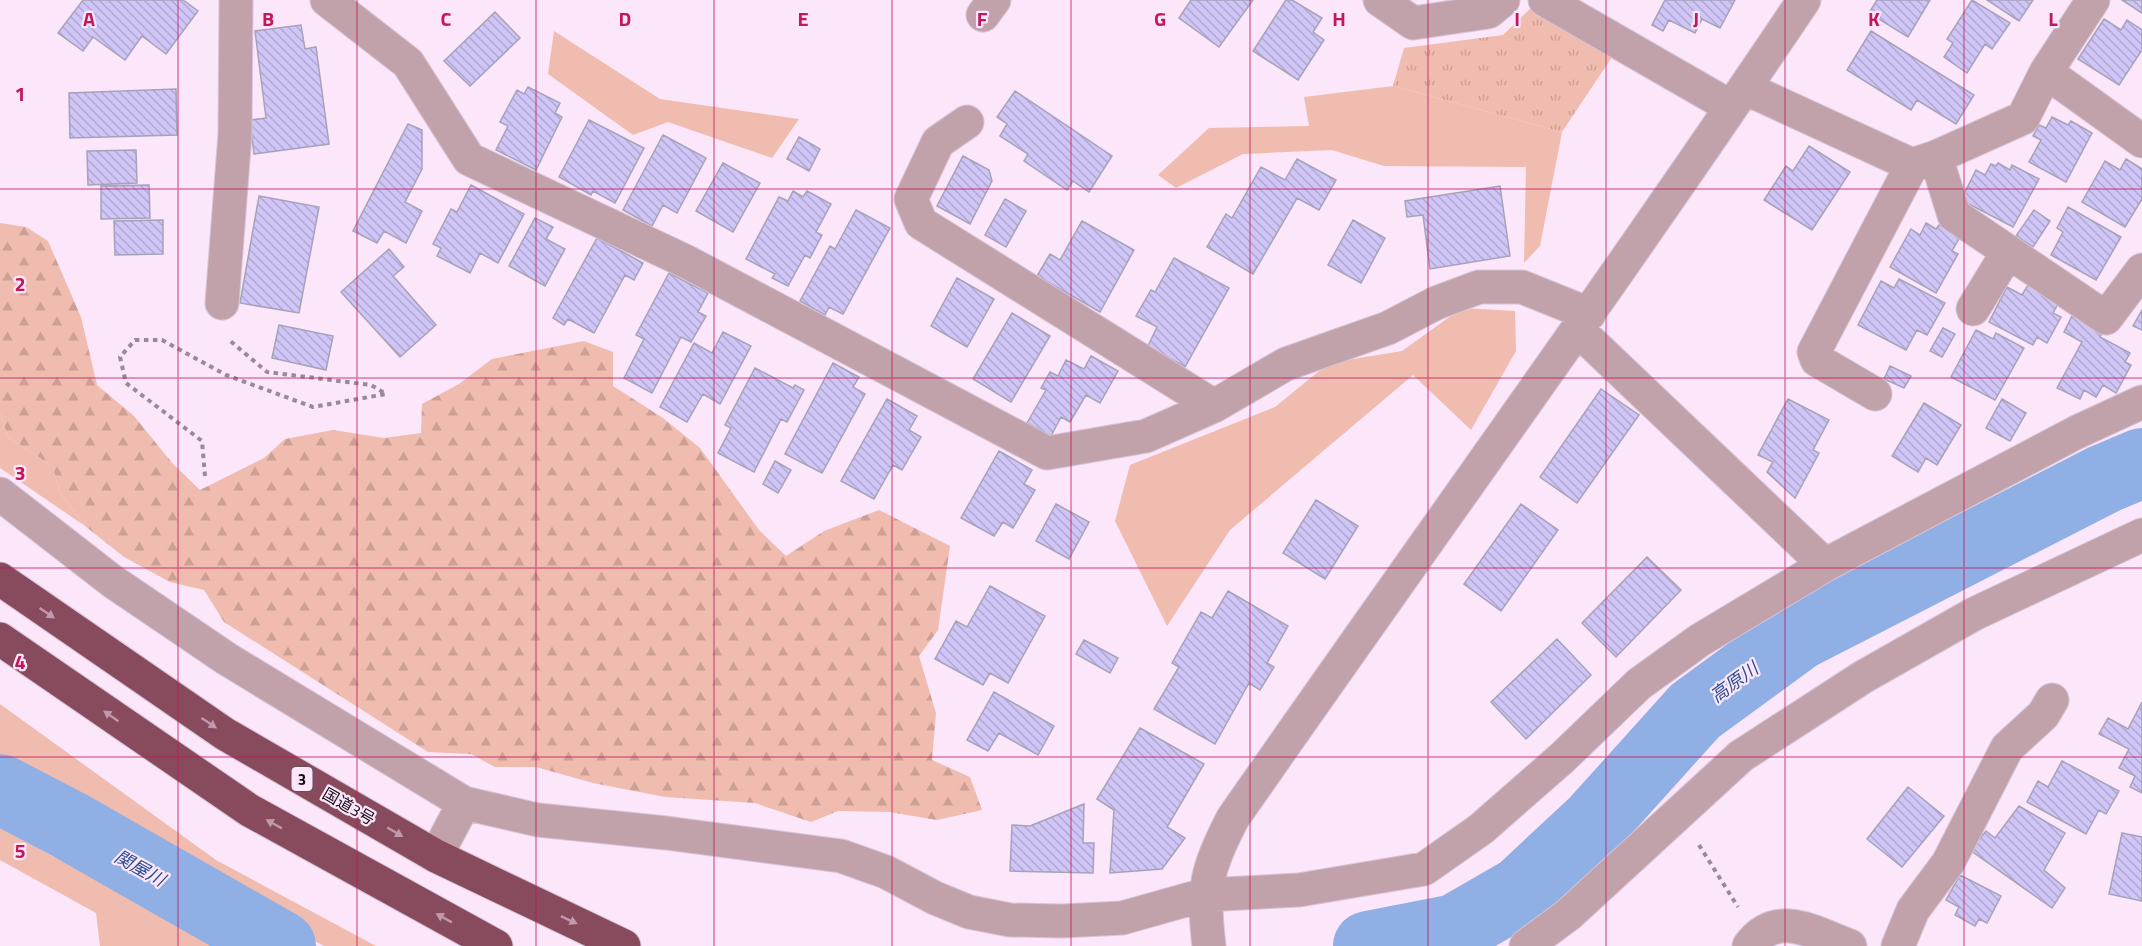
<svg xmlns="http://www.w3.org/2000/svg" width="2142" height="946" viewBox="0 0 2142 946" font-family="'Titillium Web','Noto Sans JP',sans-serif">
	<style>
		.grass { fill: #f0bcaf }
		.forest { fill: url(#forest-firs) }
		.park { fill: url(#park-tufts) }
		.lines { fill: none; stroke-linecap: round; stroke-linejoin: round }
		.river { stroke: #90afe5; stroke-width: 70 }
		.building { fill: url(#building-back-hatch); stroke: #a6a2b9; stroke-width: 1.5 }
		.minor-casing { stroke: #d6c4d5; stroke-width: 35 }
		.highway-casing { stroke: #d6c4d5; stroke-width: 35 }
		.path { stroke: #998a98; stroke-width: 4; stroke-dasharray: 4.5 4.5; stroke-linecap: butt }
		.minor { stroke: #c1a2aa; stroke-width: 33 }
		.highway { stroke: #884a5d; stroke-width: 33 }
		.oneway { fill: #c298ac }
		.grid { fill: none; stroke: #c2185b; stroke-width: 1.5; stroke-opacity: 0.55 }
		.labels { text-anchor: middle; dominant-baseline: central; stroke-width: 4.5; stroke-linejoin: round; paint-order: stroke }
		.shield { fill: #fbe6fa; stroke: #5b505a; stroke-width: 1.5 }
		.shield-label { font-size: 15px; font-weight: bold; fill: #160f15 }
		.street-label { font-size: 16px; fill: #160f15; stroke: #fbe6fa }
		.water-label { font-size: 18px; font-style: italic; fill: #294d8e; stroke: #fbe6fa }
		.grid-label { font-size: 20px; text-anchor: middle; font-weight: bold; fill: #c2185b; stroke: #fbe6fa; stroke-width: 4.5; stroke-linejoin: round; paint-order: stroke }
	</style>
	<defs>
		<pattern id="forest-firs" width="22" height="20" patternUnits="userSpaceOnUse" patternTransform="scale(1.5)"><rect width="22" height="20" fill="#f0bcaf"/><path d="M5 1l3.5 6h-7zM16 11l3.5 6h-7z" fill="#cda096"/></pattern>
		<pattern id="park-tufts" width="24" height="20" patternUnits="userSpaceOnUse" patternTransform="scale(1.5)"><rect width="24" height="20" fill="#f0bcaf"/><path d="M3 7l-1-3M5 7V3M7 7l1-3M15 17l-1-3M17 17v-4M19 17l1-3" fill="none" stroke="#cda096"/></pattern>
		<pattern id="building-back-hatch" width="6" height="6" patternUnits="userSpaceOnUse" patternTransform="scale(1.5)"><rect width="6" height="6" fill="#cfc5f6"/><path d="M-1 5l2 2M0 0l6 6M5-1l2 2" fill="none" stroke="#b1a8d2"/></pattern>
	</defs>
	<rect width="100%" height="100%" fill="#fbe6fa"/>
	<path class="grass" d="M554 31 660 99 799 119 772 158 668 122 633 135 548 74Z
		M1393 86 1562 132 1540 246 1524 263 1526 167 1384 166 1332 150 1243 154 1176 188 1158 175 1209 128 1309 126 1304 97Z
		M1462 308 1515 311 1516 351 1471 430 1413 375 1230 530 1167 626 1115 521 1130 465 1275 407 1329 363 1402 351Z
		M0 414 8 437 52 466 61 494 85 526 0 468Z
		M0 704 216 860 376 946H324L30 782 0 759Z
		M0 828 221 946H100L96 913 0 860Z"/>
	<path class="forest" d="M0 223 26 227 48 241 81 317 97 385 134 416 173 464 200 490 264 458 285 439 333 430 384 438 421 433 422 404 459 384 492 359 584 341 613 352V386L663 418 700 448 759 530 786 556 824 531 879 510 950 546 938 630 919 656 936 713 932 760 970 777 982 810 937 820 889 812 838 811 811 822 755 803 665 797 593 783 536 767H495L471 754 428 752 224 622 204 590 170 582 124 557 85 526 61 494 52 466 8 437 0 414Z"/>
	<path class="park" d="M1531 8 1614 54 1562 132 1393 86 1404 48 1503 35Z"/>
	<g class="lines">
		<path class="river" d="M0 789 69 825 281 946
			M1368 946 1455 929 1521 891 1595 822 1695 711 1799 635 2104 479 2142 463"/>
	</g>
	<path class="building" d="M83 0H183L198 11 166 54 142 36 125 60 93 37 83 51 58 33Z
		M1191 0H1253L1219 47 1179 18Z
		M1286 0H1292L1322 18 1313 32 1324 40 1298 80 1253 51Z
		M1665 0H1735L1720 28 1702 19 1695 33 1669 20 1663 31 1652 25Z
		M1877 0H1930L1908 37 1869 13Z
		M1972 0 2010 23 1992 49 1985 44 1967 73 1944 57 1953 43 1947 39Z
		M1987 0H2033L2019 21Z
		M2122 0H2142V13Z
		M495 12 520 38 470 86 444 61Z
		M2104 19 2121 30 2127 20 2142 30V50L2119 85 2078 59Z
		M301 25 305 49 316 47 329 144 254 154 250 120 266 118 255 31Z
		M1871 31 1974 95 1956 124 1917 100 1911 110 1847 70Z
		M528 87 560 103 555 113 562 117 536 170 496 150 508 126 500 122 517 90 524 94Z
		M176 89 177 135 70 138 69 93Z
		M1015 91 1112 156 1089 192 1073 181 1067 190 1024 161 1028 154 1000 136 1007 124 997 117Z
		M2052 117 2068 125 2071 121 2092 133 2066 182 2029 162 2041 140 2033 136 2039 125 2046 128Z
		M589 120 644 148 615 203 593 191 591 195 559 177Z
		M408 124 422 130V169L405 202 422 211 406 243 384 231 377 243 353 231Z
		M663 135 706 158 677 213 663 205 652 226 623 210Z
		M799 137 820 149 809 171 787 159Z
		M1809 146 1850 172 1812 230 1764 200 1786 166 1793 171Z
		M136 150 137 183 88 185 87 151Z
		M963 156 989 170 992 181 970 224 937 206Z
		M1297 159 1336 180 1319 210 1297 198 1253 274 1207 247 1226 214 1232 218 1261 167 1285 180Z
		M2126 159 2142 169V199L2125 227 2082 202 2105 161 2120 170Z
		M723 163 760 183 733 232 696 211Z
		M1998 163 2010 170 2012 165 2039 179 2013 227 1961 200 1976 170 1985 175 1991 164 1996 166Z
		M149 185 150 218 101 219V186Z
		M471 185 524 214 498 263 480 253 470 273 437 256 441 248 433 244 451 209 457 212Z
		M1500 186 1510 256 1430 269 1423 215 1407 217 1405 201Z
		M793 191 803 197 807 191 831 204 816 232 822 235 810 258 805 255 788 286 772 278 775 274 746 259 779 197 788 201Z
		M259 196 319 207 299 313 240 303Z
		M1005 199 1026 211 1006 247 985 235Z
		M2068 207 2121 237 2096 280 2051 255 2063 232 2057 228Z
		M856 210 890 228 843 314 829 307 825 315 800 301 830 246 835 249Z
		M2034 210 2050 221 2033 247 2016 236Z
		M535 218 553 227 546 239 565 249 545 286 509 266Z
		M163 220V254L115 255 114 221Z
		M1353 220 1385 238 1361 283 1328 265Z
		M1082 221 1134 250 1100 312 1037 276 1050 254 1060 260Z
		M1926 223 1936 229 1939 225 1960 237 1952 251 1958 254 1936 293 1890 267 1911 229 1920 235Z
		M597 238 643 263 634 280 625 275 594 333 568 319 564 325 553 318Z
		M389 249 404 267 393 276 436 325 400 357 341 292Z
		M1174 258 1229 288 1185 367 1148 346 1157 327 1136 316 1151 290 1155 292Z
		M669 273 708 293 698 312 706 316 691 342 681 337 652 393 624 378 644 339 636 335Z
		M957 278 994 299 967 347 931 326Z
		M1899 279 1945 303 1927 335 1917 330 1906 350 1858 325 1881 281 1894 288Z
		M2028 285 2059 302 2053 313 2061 317 2047 343 2037 337 2033 345 1989 322 2007 287 2022 295Z
		M2142 310V330L2133 326Z
		M1012 313 1050 336 1011 402 973 379Z
		M2073 314 2104 329 2100 337 2130 353 2125 362 2131 365 2116 393 2103 385 2096 397 2084 390 2080 399 2057 388 2082 342 2064 332Z
		M279 325 333 336 326 370 272 358Z
		M1943 328 1955 334 1942 357 1930 351Z
		M1976 330 1993 339 1996 333 2024 348 1995 400 1951 377Z
		M723 332 751 346 720 404 703 394 687 422 660 407 694 343 712 353Z
		M1091 356 1118 371 1100 403 1086 395 1070 422 1061 417 1051 436 1027 423 1046 390 1041 388 1050 372 1058 376 1066 360 1084 369Z
		M833 363 859 377 853 387 865 394 822 473 785 454Z
		M1890 366 1911 376 1904 388 1884 379Z
		M755 368 793 388 795 385 804 390 787 422 781 419 754 472 718 453 731 428 725 425Z
		M1601 389 1639 415 1577 503 1540 477Z
		M887 399 917 416 909 430 921 437 902 470 893 465 874 499 841 481Z
		M1788 399 1829 420 1813 450 1819 453 1795 498 1767 472 1773 462 1758 455Z
		M2002 399 2026 413 2010 441 1986 428Z
		M1924 403 1961 425 1937 465 1926 458 1918 472 1892 456Z
		M999 451 1032 470 1024 484 1035 490 1013 528 1003 522 994 536 961 518Z
		M775 461 791 470 778 493 763 484Z
		M1316 500 1358 526 1325 579 1283 553Z
		M1056 504 1089 522 1069 559 1036 541Z
		M1521 504 1558 530 1501 611 1464 584Z
		M1647 557 1681 590 1616 657 1582 623Z
		M990 586 1045 616 1008 683 990 673 983 685 935 659 956 621 967 627Z
		M1228 591 1288 626 1267 663 1274 667 1260 690 1249 683 1215 744 1154 709 1179 667 1172 663 1201 612 1212 618Z
		M1557 639 1591 675 1526 739 1491 702Z
		M1084 640 1118 658 1110 673 1076 654Z
		M994 692 1054 726 1038 755 999 733 988 751 967 740Z
		M2142 702V793L2130 787 2135 776 2119 768 2129 749 2099 734 2108 718 2128 729Z
		M1140 728 1204 764 1167 827 1185 838 1162 869 1110 873 1114 810 1097 799Z
		M2062 761 2119 791 2106 814 2099 810 2086 834 2027 802 2038 781 2048 787Z
		M1908 787 1944 816 1902 867 1867 839Z
		M1084 804 1083 843H1094L1093 873 1010 871 1012 825 1030 826Z
		M2019 806 2065 833 2044 870 2065 888 2052 908 1970 850 1986 831 1995 838Z
		M2122 833 2142 837V901L2109 894Z
		M1960 875 2001 896 1987 923 1979 919 1975 926 1955 915 1959 907 1946 900Z"/>
	<g class="lines">
		<defs>
			<path id="minor" d="M327 0 408 63 469 159 687 262 1047 453 1146 436 1214 406 1286 364 1388 328 1436 303 1479 287H1522L1589 314
				M1380 0 1413 23 1488 12 1503 0
				M1545 0 1731 107
				M983 15 994 0
				M2046 72 2142 141
				M1745 88 1912 165 1936 157 2023 118 2046 72 2093 0
				M967 122 938 142 911 199 921 223 1214 406
				M1936 157 1954 215 2106 318 2142 270
				M222 303 235 134 236 0
				M1973 309 2008 252
				M1578 330 1825 565
				M1875 394 1817 360 1814 352 1912 165
				M0 494 112 581 227 659 464 803
				M436 856 464 803 538 820 666 833 841 856 886 872 935 898 969 912 1010 920 1062 921 1122 918 1204 895 1299 890 1424 869 1481 829 1562 758 1639 684 1700 640 1825 565 2077 432 2142 402
				M1209 946C1202 889 1206 869 1233 818 1423 545 1619 276 1804 0
				M1526 946 1568 915 1741 756 1863 677 1974 614 2142 535
				M1749 946C1777 908 1815 933 1850 946
				M1898 946 1913 910 1948 863 2007 748 2043 715 2052 700"/>
			<path id="highway" d="M0 579 225 734 436 856 624 946
				M0 639 249 810 496 946"/>
		</defs>
		<use href="#minor" class="minor-casing"/>
		<use href="#highway" class="highway-casing"/>
		<path class="path" d="M205 476 202 441 126 383 120 357 135 340H162L226 375 313 407 386 394 371 385 267 372 228 339
			M1699 845 1738 907"/>
		<use href="#minor" class="minor"/>
		<use href="#highway" class="highway"/>
	</g>
	<defs><path id="oneway-solid" d="M-6-.8H1V-3.2L6.5 0L1 3.2V.8H-6Z" transform="scale(1.5)"/></defs>
	<g class="oneway">
		<use href="#oneway-solid" transform="translate(47 613) rotate(34)"/>
		<use href="#oneway-solid" transform="translate(111 716) rotate(-145)"/>
		<use href="#oneway-solid" transform="translate(209 723) rotate(34)"/>
		<use href="#oneway-solid" transform="translate(274 824) rotate(-151)"/>
		<use href="#oneway-solid" transform="translate(395 832) rotate(30)"/>
		<use href="#oneway-solid" transform="translate(444 918) rotate(-151)"/>
		<use href="#oneway-solid" transform="translate(569 920) rotate(25)"/>
	</g>
	<path class="grid" d="M178 0V946M357 0V946M536 0V946M714 0V946M892 0V946M1071 0V946M1250 0V946M1428 0V946M1606 0V946M1785 0V946M1964 0V946M0 189H2142M0 378H2142M0 568H2142M0 757H2142"/>
	<g class="labels">
		<rect class="shield" x="291.5" y="767" width="21" height="24" rx="4.5"/>
		<g class="shield-label">
			<text x="302" y="779">3</text>
		</g>
		<g class="street-label">
			<text transform="translate(349 806) rotate(30)">国道3号</text>
		</g>
		<g class="water-label">
			<text transform="translate(1734 682) rotate(-36)">高原川</text>
			<text transform="translate(140 868) rotate(29)">関屋川</text>
		</g>
	</g>
	<g class="grid-label">
		<text x="89" y="26">A</text>
		<text x="268" y="26">B</text>
		<text x="446" y="26">C</text>
		<text x="625" y="26">D</text>
		<text x="803" y="26">E</text>
		<text x="982" y="26">F</text>
		<text x="1160" y="26">G</text>
		<text x="1339" y="26">H</text>
		<text x="1517" y="26">I</text>
		<text x="1696" y="26">J</text>
		<text x="1874" y="26">K</text>
		<text x="2053" y="26">L</text>
		<text x="20" y="101">1</text>
		<text x="20" y="291">2</text>
		<text x="20" y="480">3</text>
		<text x="20" y="669">4</text>
		<text x="20" y="858">5</text>
	</g>
</svg>
